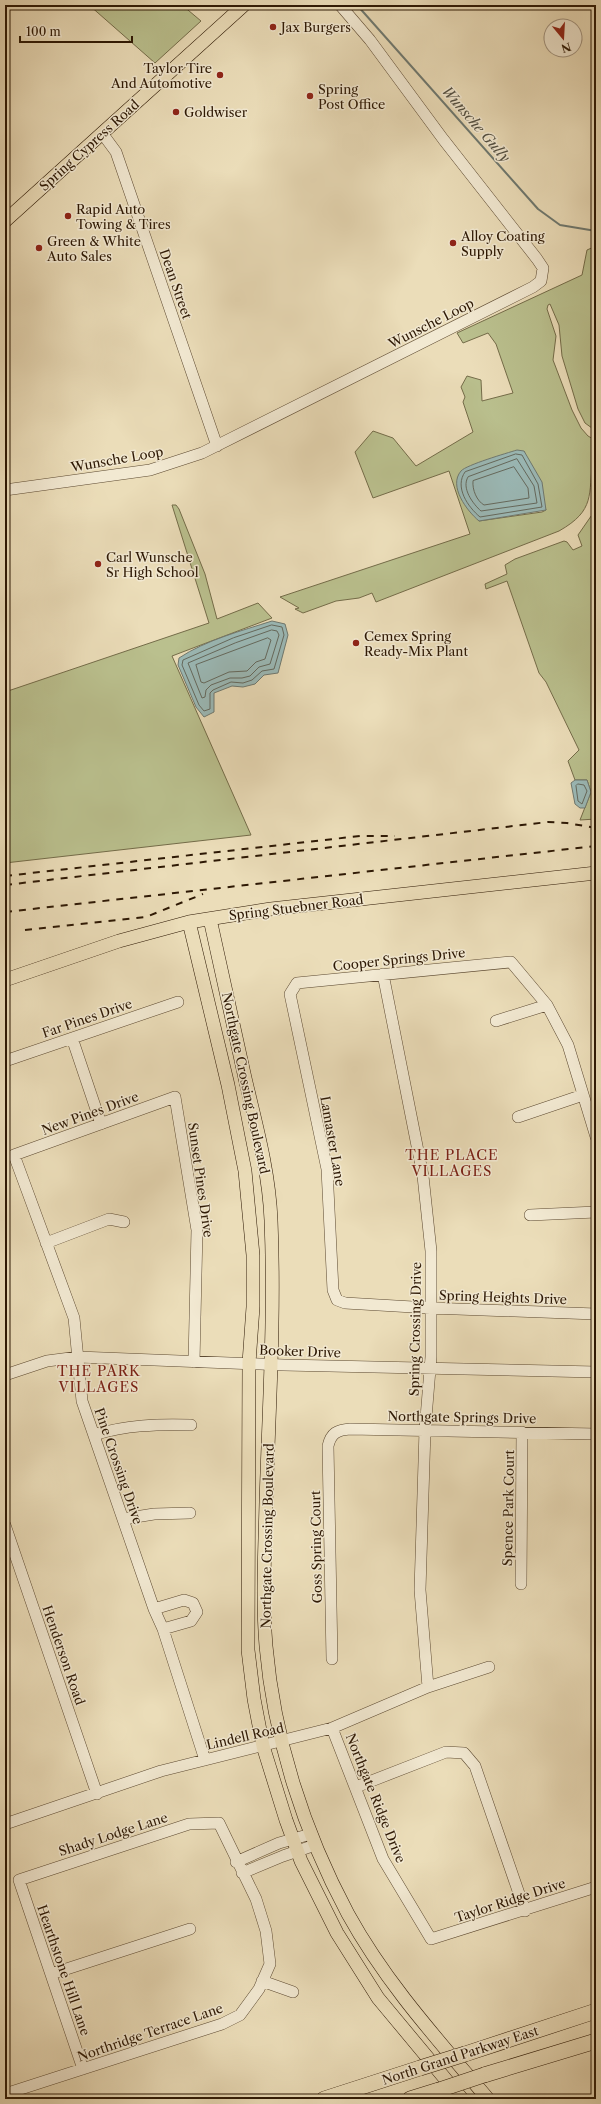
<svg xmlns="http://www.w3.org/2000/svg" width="601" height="2104" viewBox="0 0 601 2104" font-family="'Libre Caslon Text',serif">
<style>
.green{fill:#bac08e;stroke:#746c49;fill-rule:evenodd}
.water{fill:#9bbab8;stroke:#6f7970}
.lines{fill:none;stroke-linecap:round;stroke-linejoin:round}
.shore{stroke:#64695e;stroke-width:1}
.stream{stroke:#6f7970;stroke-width:2}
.minor-casing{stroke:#5c4931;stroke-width:12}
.major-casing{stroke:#2d1804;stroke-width:14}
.highway-casing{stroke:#2d1804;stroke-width:16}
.minor{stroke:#f2e9d2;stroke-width:11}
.major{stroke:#ebddb9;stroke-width:13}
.highway{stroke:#ebddb9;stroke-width:15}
.rail{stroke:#2d1804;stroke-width:2;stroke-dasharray:7 7;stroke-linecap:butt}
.highway-bridge-casing{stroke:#2d1804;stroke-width:16;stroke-linecap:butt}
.highway-bridge{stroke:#ebddb9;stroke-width:15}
.poi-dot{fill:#8f2418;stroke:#f2e9d2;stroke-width:1.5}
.labels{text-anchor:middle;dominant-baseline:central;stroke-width:3;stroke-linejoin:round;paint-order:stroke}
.poi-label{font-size:13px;fill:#2d1804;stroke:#f2e9d2;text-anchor:start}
.street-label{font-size:13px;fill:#2d1804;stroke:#f2e9d2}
.water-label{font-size:14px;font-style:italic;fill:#545143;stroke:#f2e9d2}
.neighbourhood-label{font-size:14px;letter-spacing:1px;fill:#7a1f14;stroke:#f2e9d2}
</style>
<rect width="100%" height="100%" fill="#ebddb9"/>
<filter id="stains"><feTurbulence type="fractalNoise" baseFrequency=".005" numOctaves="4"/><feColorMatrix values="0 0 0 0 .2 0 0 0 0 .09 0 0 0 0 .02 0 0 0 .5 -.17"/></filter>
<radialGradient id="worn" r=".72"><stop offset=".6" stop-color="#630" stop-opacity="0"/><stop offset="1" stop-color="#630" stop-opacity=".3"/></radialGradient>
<path class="green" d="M89,5H182L201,21L155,63Z
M596,246V431L585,423L578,409L562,356L559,325L550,304L548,305L547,309L556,336L553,360L572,410L581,428L588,436L595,440C596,447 593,452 593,459C588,495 596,510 559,531L376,602L372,593L359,598L336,601L303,613L295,609L299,608L280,597L470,534L449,471L373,498L355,452L373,431L393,438L416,466L473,432L463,402L465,397L461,387L467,376L481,380L482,401L513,393L496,344L488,333L463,343L457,333L582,275L587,250ZM524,451L546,510L542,512L479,521Z
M172,505H176L179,509L205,574L217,619L258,603L272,618L172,656L251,835L5,863V692L209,623Z
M596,509V819L580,820L591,792L587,780H575L568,761L579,750L546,682L539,673L507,581L486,589L485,584L507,574L505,565L515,559L564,541L567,542L573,550L582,546L578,535Z"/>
<path class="water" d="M517,450L524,451L542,482L546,510L479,521C467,511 448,486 461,471C466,465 507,453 517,450Z
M272,621L285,624L288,635L278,673L264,675L255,684L243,687L232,686L214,693V712L204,717L196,707L178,665L179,658C206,640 241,631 272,621Z
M575,780H587L591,792L585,808H580L575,804L571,783Z"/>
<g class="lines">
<path class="shore" d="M516,454L522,455L538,484L542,507L480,517C468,507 454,487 465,472Z
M517,459L534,486L537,503L481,511C473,504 461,488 468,477Z
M514,467L528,488L529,498L484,505C477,501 472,490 473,481Z
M272,625L282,627L284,635L274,669L262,671L252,680L243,683L231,682L213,690L210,693V709L204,711L199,705L182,665L183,660L233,638Z
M272,630L277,631L279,635L270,664L259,667L250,676L242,678H230L211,685L206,690L205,697L202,698L188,663L235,643Z
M268,638L271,640L265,659L256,662L247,671L229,672L204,683L201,682L196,665Z
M578,784L584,785L587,791L582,804L578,801L576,786Z"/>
<path class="stream" d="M357,5L538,209L560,225L596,231"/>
<g class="minor-casing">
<path id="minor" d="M102,133L116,152L217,446
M5,490L150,470L202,453L533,287L541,281L543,268L537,259L443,139L370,40L340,5
M383,974L423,1176L431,1251V1357L425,1430L420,1590L428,1687
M496,1021L547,1005
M72,1038L101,1124
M5,1061L178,1002
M518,1117L583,1095
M596,1137L568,1045L547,1005L511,962L297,983L290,994L327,1169L333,1290L337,1300L345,1303L430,1308L596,1314
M530,1215L596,1212
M46,1243L109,1219L124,1222
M194,1362L197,1230L175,1097L14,1155L74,1318L82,1401L154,1609L163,1629L205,1760
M5,1375L47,1361L78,1357L284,1365L596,1372
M94,1435C126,1425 157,1424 191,1425
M123,1519L154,1514L190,1513
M5,1525L97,1794
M521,1584L522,1432
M154,1609L184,1600L193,1603L197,1612L191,1621L163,1629
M332,1659L328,1446C331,1433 337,1430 350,1429L596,1434
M332,1728L383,1859L431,1939L596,1887
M356,1787L446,1752L464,1753L475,1766L525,1911
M5,1824L161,1771L332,1728L428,1687L489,1667
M236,1862L279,1843L311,1834
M242,1873L283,1856L315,1845
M51,1974L190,1929
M262,1981L293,1992
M5,2094L222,2024L240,2015L259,1989L270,1964L266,1931L256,1899L219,1823L189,1824L19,1880L83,2069"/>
</g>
<g class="major-casing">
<path id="major" d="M5,221L244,5
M210,919C222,972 233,1025 245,1078C256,1125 269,1171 271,1220C275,1314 269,1408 266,1502C265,1550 262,1598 266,1646C274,1739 304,1832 348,1914C386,1983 438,2040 488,2099
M189,922L228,1085L245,1171L253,1255V1307L249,1363L248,1650L254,1699L263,1746L286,1820L301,1861L337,1933L378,1998L462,2099
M5,980L119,941L189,922L271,909L596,873"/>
</g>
<g class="highway-casing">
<path id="highway" d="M465,2054L596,2011
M484,2075L596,2041
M324,2099L420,2068
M410,2099L439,2090"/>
</g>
<use href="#minor" class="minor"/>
<use href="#major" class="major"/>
<use href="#highway" class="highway"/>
<path class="rail" d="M5,876L360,836H395
M5,885L548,822L567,823L596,828
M5,912L596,846
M25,930L146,917L203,894"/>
<g class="highway-bridge-casing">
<path id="highway-bridge" d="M420,2068L465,2054
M439,2090L484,2075"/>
</g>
<use href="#highway-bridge" class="highway-bridge"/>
</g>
<g class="poi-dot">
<circle cx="273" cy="27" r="4"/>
<circle cx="220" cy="75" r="4"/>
<circle cx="310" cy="96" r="4"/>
<circle cx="176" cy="112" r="4"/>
<circle cx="68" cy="216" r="4"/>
<circle cx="453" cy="243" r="4"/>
<circle cx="39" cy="248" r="4"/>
<circle cx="98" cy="564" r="4"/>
<circle cx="356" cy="643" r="4"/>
</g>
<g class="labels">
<g class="poi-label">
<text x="281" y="27">Jax Burgers</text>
<text x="212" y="68" text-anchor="end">Taylor Tire<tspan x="212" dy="15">And Automotive</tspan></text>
<text x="318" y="89">Spring<tspan x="318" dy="15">Post Office</tspan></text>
<text x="184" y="112">Goldwiser</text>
<text x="76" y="209">Rapid Auto<tspan x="76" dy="15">Towing &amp; Tires</tspan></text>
<text x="461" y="236">Alloy Coating<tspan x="461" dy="15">Supply</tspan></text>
<text x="47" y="241">Green &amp; White<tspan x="47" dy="15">Auto Sales</tspan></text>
<text x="106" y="557">Carl Wunsche<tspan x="106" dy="15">Sr High School</tspan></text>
<text x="364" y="636">Cemex Spring<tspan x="364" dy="15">Ready-Mix Plant</tspan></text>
</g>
<g class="street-label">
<text transform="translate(89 145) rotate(-42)">Spring Cypress Road</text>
<text transform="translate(176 284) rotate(71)">Dean Street</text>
<text transform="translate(431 323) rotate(-27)">Wunsche Loop</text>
<text transform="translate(117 459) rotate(-10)">Wunsche Loop</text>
<text transform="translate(296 907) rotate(-7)">Spring Stuebner Road</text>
<text transform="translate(399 959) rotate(-6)">Cooper Springs Drive</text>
<text transform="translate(87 1018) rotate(-19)">Far Pines Drive</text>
<text transform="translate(246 1083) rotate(78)">Northgate Crossing Boulevard</text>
<text transform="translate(90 1113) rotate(-20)">New Pines Drive</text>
<text transform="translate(333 1141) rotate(80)">Lamaster Lane</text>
<text transform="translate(201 1180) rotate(82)">Sunset Pines Drive</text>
<text transform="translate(503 1297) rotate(2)">Spring Heights Drive</text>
<text transform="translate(415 1329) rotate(-89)">Spring Crossing Drive</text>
<text transform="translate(300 1351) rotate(2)">Booker Drive</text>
<text transform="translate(462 1417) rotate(1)">Northgate Springs Drive</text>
<text transform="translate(119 1466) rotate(71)">Pine Crossing Drive</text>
<text transform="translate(508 1508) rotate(-89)">Spence Park Court</text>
<text transform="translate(267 1536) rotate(-89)">Northgate Crossing Boulevard</text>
<text transform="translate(316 1547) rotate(-91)">Goss Spring Court</text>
<text transform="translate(64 1655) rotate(71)">Henderson Road</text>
<text transform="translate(245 1736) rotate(-13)">Lindell Road</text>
<text transform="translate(376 1798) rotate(68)">Northgate Ridge Drive</text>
<text transform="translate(113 1834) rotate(-18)">Shady Lodge Lane</text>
<text transform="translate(510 1900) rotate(-18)">Taylor Ridge Drive</text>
<text transform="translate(64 1970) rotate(71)">Hearthstone Hill Lane</text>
<text transform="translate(150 2032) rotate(-19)">Northridge Terrace Lane</text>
<text transform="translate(460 2055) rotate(-18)">North Grand Parkway East</text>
</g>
<g class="water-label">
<text transform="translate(476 124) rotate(49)">Wunsche Gully</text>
</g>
<g class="neighbourhood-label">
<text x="452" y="1155">THE PLACE<tspan x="452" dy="16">VILLAGES</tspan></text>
<text x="99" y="1371">THE PARK<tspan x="99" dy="16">VILLAGES</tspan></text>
</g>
</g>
<rect width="601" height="2104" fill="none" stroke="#ebddb9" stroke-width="20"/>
<rect x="6" y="6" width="589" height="2092" fill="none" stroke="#2d1804" stroke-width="2"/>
<rect x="10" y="10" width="581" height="2084" fill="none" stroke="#2d1804"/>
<g transform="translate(563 38) rotate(162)"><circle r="19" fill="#f2e9d2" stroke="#a39580"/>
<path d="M0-3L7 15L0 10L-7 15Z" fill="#8f2418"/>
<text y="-6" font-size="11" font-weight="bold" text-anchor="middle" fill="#2d1804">N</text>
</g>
<path d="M20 36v6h112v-6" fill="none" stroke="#2d1804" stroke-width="2"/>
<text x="26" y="36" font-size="12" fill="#2d1804" stroke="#f2e9d2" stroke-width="3" paint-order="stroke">100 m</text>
<rect width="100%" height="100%" filter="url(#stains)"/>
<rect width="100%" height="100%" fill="url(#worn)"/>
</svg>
